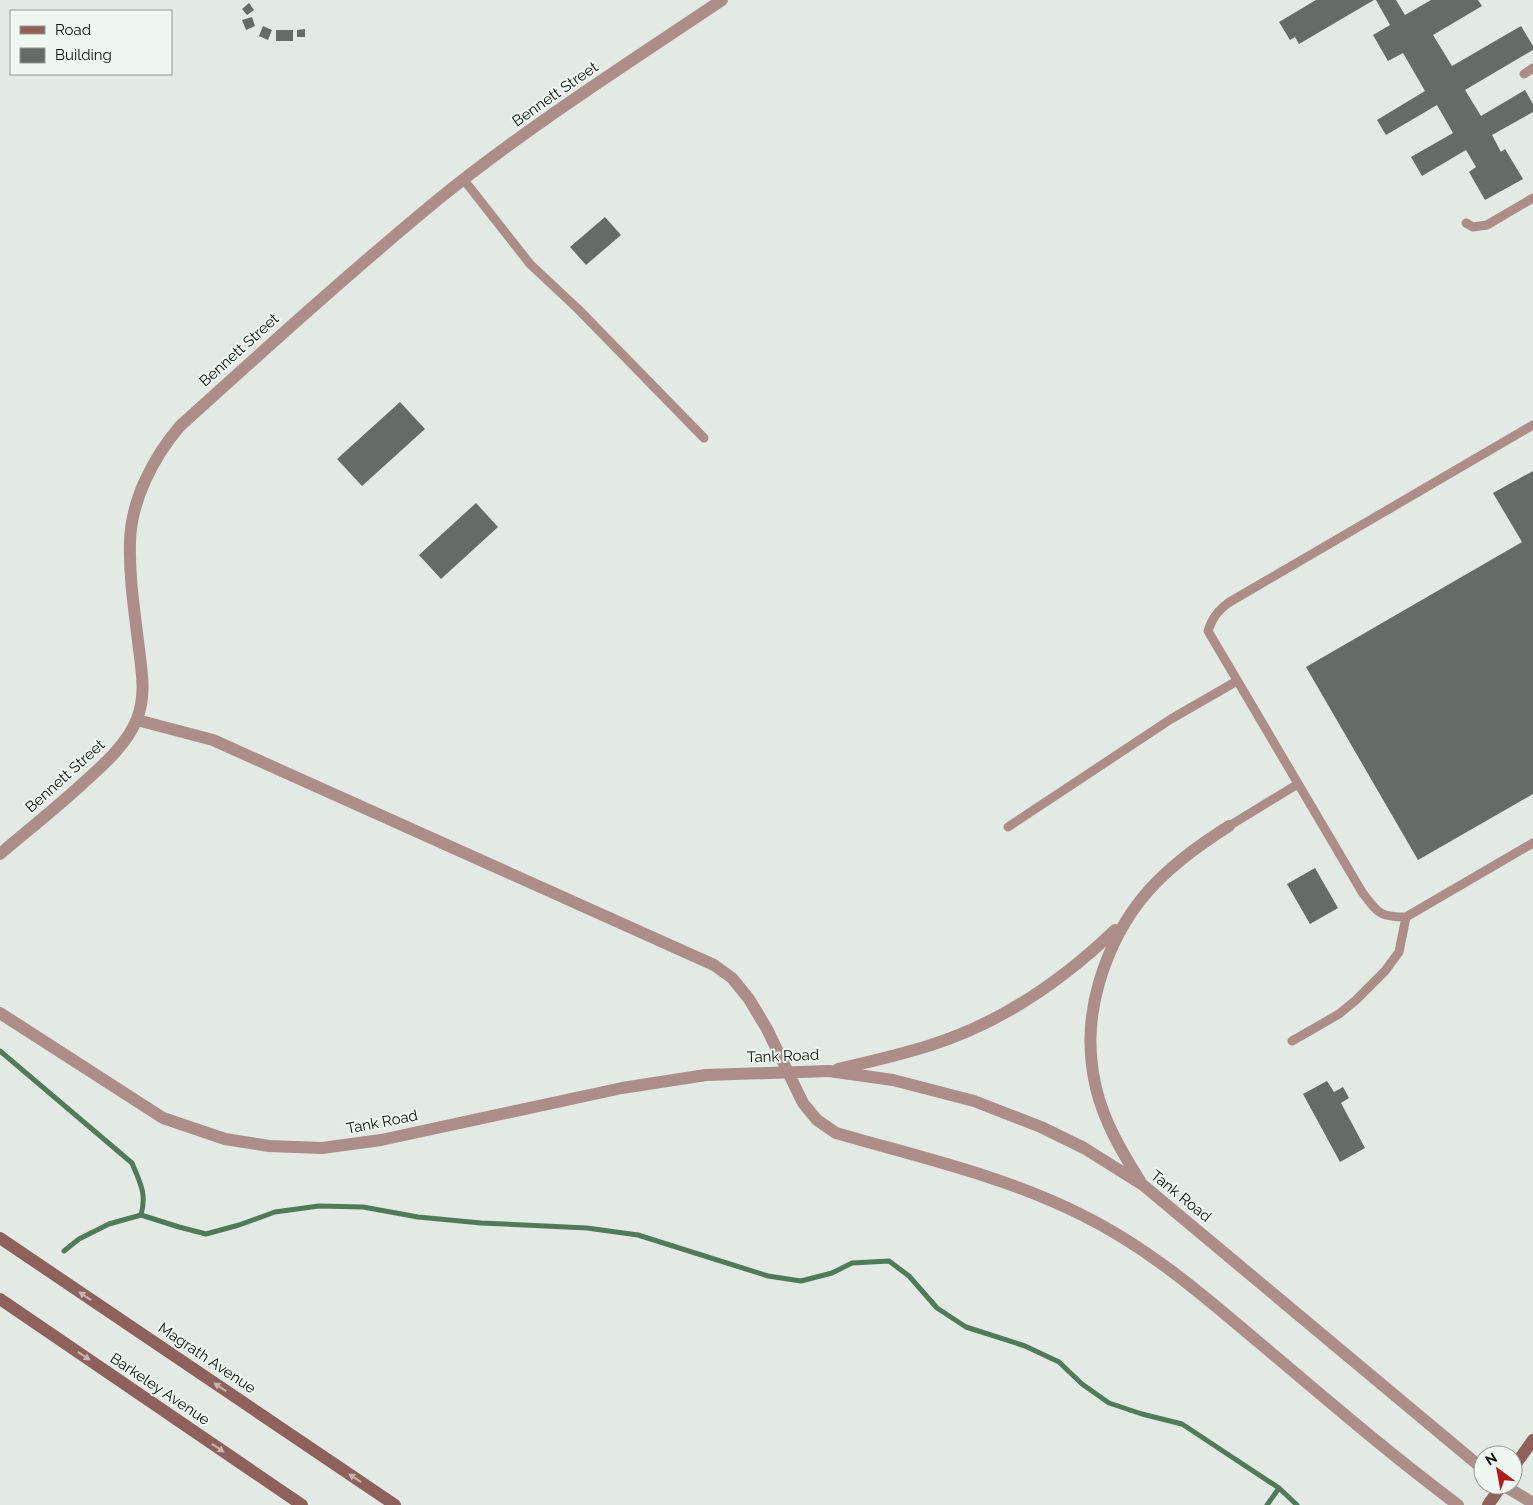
<svg xmlns="http://www.w3.org/2000/svg" width="1533" height="1505" viewBox="0 0 1533 1505" font-family="Raleway,sans-serif">
<style>
.lines{fill:none;stroke-linecap:round;stroke-linejoin:round}
.stream{stroke:#517a5b;stroke-width:5}
.building{fill:#656c66}
.lane{stroke:#ad8d89;stroke-width:9}
.street{stroke:#ad8d89;stroke-width:12}
.secondary{stroke:#8f615c;stroke-width:12}
.oneway{fill:#c4b4ae}
.labels{text-anchor:middle;dominant-baseline:central;stroke-width:4;stroke-linejoin:round;paint-order:stroke}
.street-label{font-size:15px;fill:#0c0e0c;stroke:#eff7f1}
</style>
<rect width="100%" height="100%" fill="#e2eae3"/>
<g class="lines">
<path class="stream" d="M0,1051L132,1163C140,1183 147,1193 141,1215
M64,1251L79,1239L109,1224L141,1215L179,1227L206,1234L239,1225L275,1212L319,1206L363,1207L418,1217L481,1223L587,1228L638,1235L768,1276L801,1281L832,1273L852,1263L889,1261L909,1276L937,1308L966,1327L1025,1346L1059,1362L1082,1384L1109,1403L1142,1414L1182,1424L1279,1488L1297,1505
M1267,1505L1279,1488"/>
</g>
<path class="building" d="M1316,0H1374L1299,44L1295,37L1290,40L1279,22Z
M1376,0H1396L1405,15L1431,0H1478L1482,6L1433,35L1452,66L1521,26L1533,46V50L1465,90L1481,116L1525,90L1533,104V112L1492,135L1501,152L1505,149L1523,179L1485,200L1469,172L1476,167L1466,150L1422,176L1411,157L1453,133L1437,105L1386,135L1377,120L1425,91L1403,53L1388,61L1373,35L1390,25Z
M249,3L254,10L247,15L242,9Z
M252,17L255,26L246,30L242,20Z
M263,26L272,30L268,40L259,36Z
M305,29V37H297V30Z
M276,30H293V41H276Z
M605,217L621,235L586,265L570,247Z
M400,402L425,429L362,486L337,459Z
M1533,471V794L1418,860L1306,667L1522,542L1493,493Z
M476,503L498,527L441,579L419,555Z
M1315,868L1338,908L1310,924L1287,884Z
M1327,1081L1334,1092L1343,1087L1349,1098L1341,1103L1365,1148L1340,1162L1303,1094Z"/>
<g class="lines">
<path class="lane" d="M1524,74L1533,68
M464,180L530,264L578,309L704,438
M1466,223L1473,227L1487,225L1533,198
M1533,425L1228,603C1218,611 1212,618 1208,631L1362,892C1378,913 1379,917 1406,917L1533,843
M1229,826L1298,784
M1008,827L1171,719L1237,681
M1292,1041L1339,1014L1356,1000L1385,971L1399,952L1406,917"/>
<path class="street" d="M137,720L213,740L714,965L732,978L749,999L767,1029L803,1103L817,1120L836,1133C919,1157 1005,1176 1082,1215C1147,1247 1202,1294 1256,1340C1323,1396 1388,1453 1458,1505
M0,854C27,831 55,809 81,785C102,766 126,746 137,719C147,693 141,668 138,641C134,608 129,575 130,542C131,500 153,458 180,426C264,350 348,274 435,202C526,128 625,65 722,0
M0,1013L163,1118L225,1139L269,1146L322,1148L381,1140L622,1088L706,1075L829,1071L893,1080L974,1101L1041,1127L1084,1148L1143,1185L1483,1469
M838,1069C869,1062 900,1055 931,1045C1000,1023 1063,980 1115,930
M1140,1181C1122,1152 1104,1122 1096,1088C1088,1054 1089,1017 1099,983C1121,907 1164,867 1229,826
M1503,1485L1533,1503"/>
<path class="secondary" d="M0,1238L395,1505
M0,1299L302,1505
M1513,1468L1533,1440
M1488,1505L1502,1485"/>
</g>
<defs><path id="oneway-solid" d="M-6-.8H1V-3.2L6.5 0L1 3.2V.8H-6Z" transform="scale(1.25)"/></defs>
<g class="oneway">
<use href="#oneway-solid" transform="translate(85 1296) rotate(-146)"/>
<use href="#oneway-solid" transform="translate(84 1356) rotate(34)"/>
<use href="#oneway-solid" transform="translate(220 1387) rotate(-146)"/>
<use href="#oneway-solid" transform="translate(218 1448) rotate(34)"/>
<use href="#oneway-solid" transform="translate(355 1478) rotate(-146)"/>
</g>
<g class="labels">
<g class="street-label">
<text transform="translate(555 94) rotate(-35)">Bennett Street</text>
<text transform="translate(239 350) rotate(-42)">Bennett Street</text>
<text transform="translate(65 776) rotate(-42)">Bennett Street</text>
<text transform="translate(783 1056) rotate(-2)">Tank Road</text>
<text transform="translate(382 1122) rotate(-11)">Tank Road</text>
<text transform="translate(1181 1196) rotate(39)">Tank Road</text>
<text transform="translate(207 1358) rotate(34)">Magrath Avenue</text>
<text transform="translate(160 1389) rotate(34)">Barkeley Avenue</text>
</g>
</g>
<rect x="10" y="10" width="162" height="65" fill="#eff7f1" stroke="#949a95"/>
<rect x="20" y="26" width="25" height="8" fill="#8f615c" stroke="#949a95"/>
<text x="55" y="35" font-size="15" fill="#0c0e0c">Road</text>
<rect x="20" y="48" width="25" height="15" fill="#656c66" stroke="#949a95"/>
<text x="55" y="60" font-size="15" fill="#0c0e0c">Building</text>
<g transform="translate(1498 1470) rotate(328)"><circle r="24" fill="#eff7f1" stroke="#949a95"/>
<path d="M0-4L9 19L0 12L-9 19Z" fill="#ae1c1f"/>
<text y="-8" font-size="14" font-weight="bold" text-anchor="middle" fill="#0c0e0c">N</text>
</g>
</svg>
